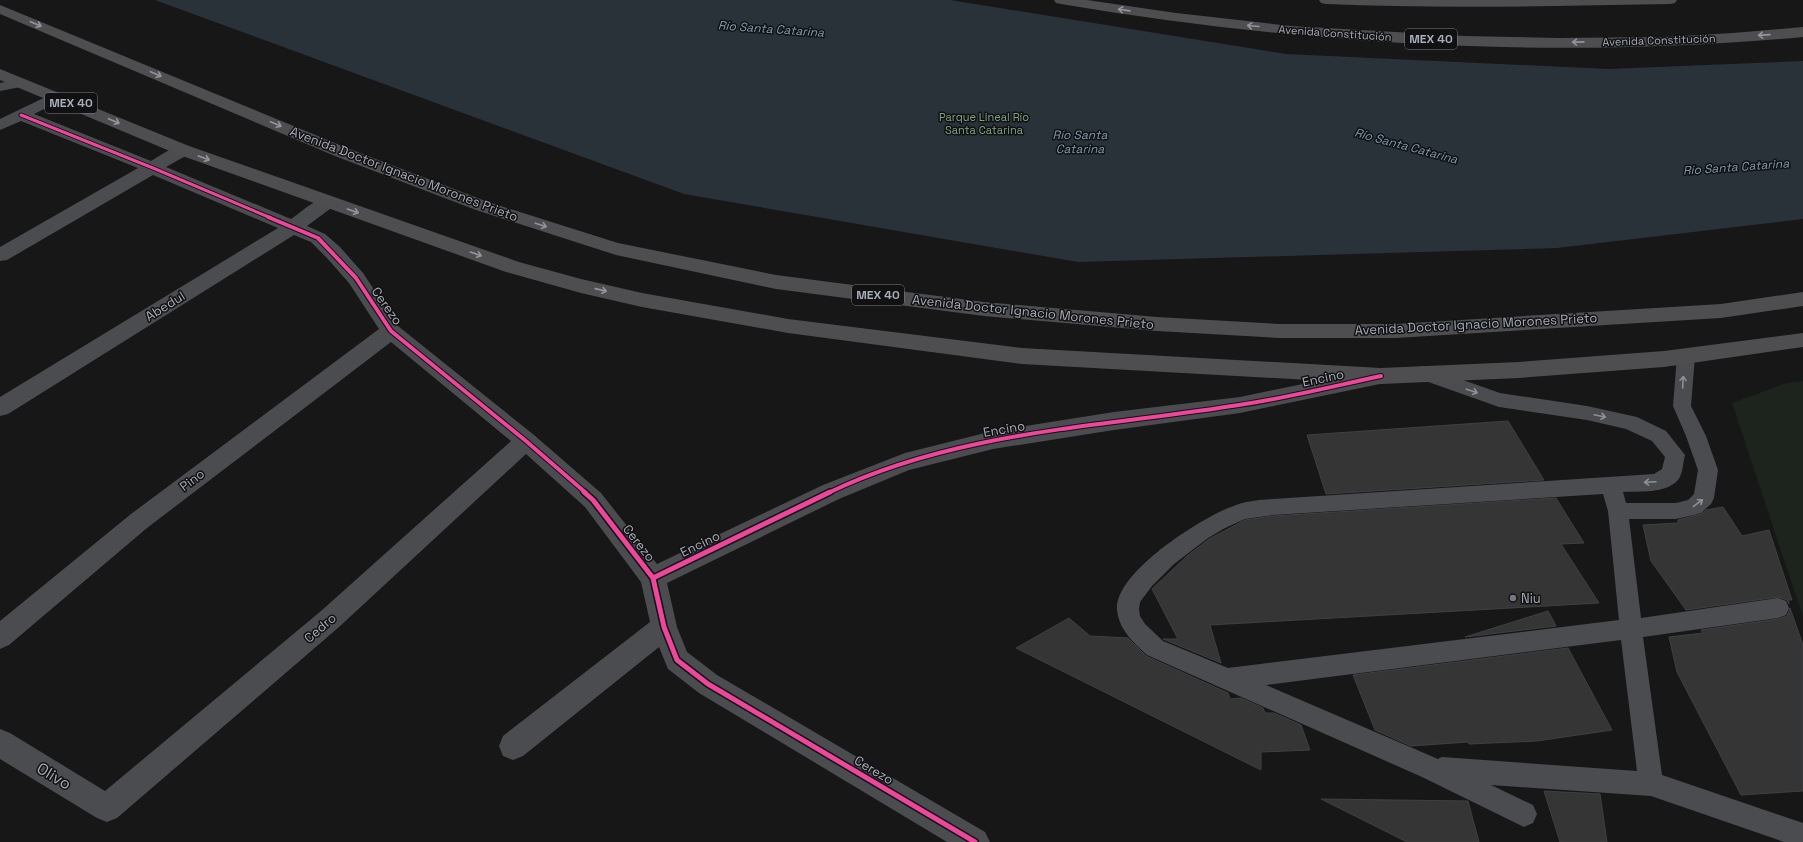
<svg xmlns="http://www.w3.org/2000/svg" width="1803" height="842" viewBox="0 0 1803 842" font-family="'Space Grotesk',sans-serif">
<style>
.green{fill:#1d241e}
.water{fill:#2a3239}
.building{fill:#353536;stroke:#3f4043}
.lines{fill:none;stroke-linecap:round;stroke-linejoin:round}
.lane{fill:#4b4c50;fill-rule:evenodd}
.street{fill:#4b4c50;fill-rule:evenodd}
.highway{fill:#4e4e51;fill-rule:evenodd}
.cycleway-far2-casing{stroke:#111113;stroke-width:5}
.cycleway-far1-casing{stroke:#111113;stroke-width:6}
.cycleway-casing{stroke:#111113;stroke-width:8}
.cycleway-far2{stroke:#ed469a;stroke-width:3}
.cycleway-far1{stroke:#ed469a;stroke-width:4}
.cycleway{stroke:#ed469a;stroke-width:5}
.oneway{stroke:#92959e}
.oneway2{stroke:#8c9099}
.poi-dot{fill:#757880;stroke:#111113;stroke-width:1.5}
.labels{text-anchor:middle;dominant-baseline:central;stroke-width:3;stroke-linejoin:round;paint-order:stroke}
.far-street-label{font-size:11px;fill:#a8adb8;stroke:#111113}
.far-park-label{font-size:11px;fill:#7fa381;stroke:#111113}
.far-water-label{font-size:12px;font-style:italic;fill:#7f9bb3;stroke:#111113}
.shield{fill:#111113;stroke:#7b7e86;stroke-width:1}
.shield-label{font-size:12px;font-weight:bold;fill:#a8adb8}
.street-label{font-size:13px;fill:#a8adb8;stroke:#111113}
.poi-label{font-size:13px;fill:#a8adb8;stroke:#111113;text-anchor:start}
.near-street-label{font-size:16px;fill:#a8adb8;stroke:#111113}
</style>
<rect width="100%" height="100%" fill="#171717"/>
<path class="green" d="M1803,381V617L1732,403L1787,383Z"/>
<path class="water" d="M155,0H950L1286,54L1608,69L1803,61V219L1557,248L1078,262L684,194Z"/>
<path class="building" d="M1508,421L1544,480L1326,494L1307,435Z
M1556,498L1584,543L1561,544L1599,603L1210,625L1221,663L1163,639H1178L1152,589L1187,556L1209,539L1245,520L1273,516Z
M1723,507L1742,536L1769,530L1792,600H1788L1789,604L1787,600L1778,597L1686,610L1651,561L1643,525L1678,523V520L1701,514L1706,510Z
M1790,608L1803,645V791L1741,795L1677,672L1669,637L1703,633L1701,630L1778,619L1787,616Z
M1548,611L1556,626L1465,637Z
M1069,618L1090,636L1128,638L1146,656L1228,693L1230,699L1241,698L1263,708L1265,713H1274L1301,725L1310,750L1261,752V770L1016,648Z
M1568,648L1612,730L1537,741L1469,744L1468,742L1411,746L1375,730L1353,675Z
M1544,791L1600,794L1607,842H1560Z
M1321,799L1468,801L1479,842H1407Z"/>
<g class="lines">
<path class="lane" d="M21,79L26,80L28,83L26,86L0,91V83Z
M1686,349L1692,351L1695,356L1691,406L1706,436L1718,470L1714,498L1711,504L1701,513L1694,515L1676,519H1629L1641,618L1778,598L1786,601L1789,608L1786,615L1778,618L1643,637L1662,775L1803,823V842H1784L1651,796L1491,785L1533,805L1537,814L1533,823L1524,827L1422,777L1147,655C1134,643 1119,630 1117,610C1114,573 1201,518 1231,507C1245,501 1258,500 1273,499L1654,474L1662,469L1665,457L1652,441L1626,429L1587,420L1499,407L1417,378L1414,373L1417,368L1423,366L1500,393L1587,406L1637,417L1666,431L1685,455C1683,462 1683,474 1678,480C1665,494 1640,491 1623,492L1626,503H1676L1688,500L1694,494L1698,470L1686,436L1673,406L1677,356L1680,351ZM1603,494L1608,511L1619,620L1228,668L1163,641L1145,624L1140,616L1139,609L1140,602L1152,586L1174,564L1208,538L1225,528L1245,519L1273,515ZM1621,640L1637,771L1442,757L1438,759L1266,685Z"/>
<path class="street" d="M56,92L62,94L64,97L62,100L34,114L151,161C163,154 176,143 189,146L192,150L189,154L166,167L291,219C303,211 319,194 334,198L337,202L334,206L307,226L325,234L340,247L363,273L398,326L534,435L601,493L657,564L823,485L905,453L993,431L1114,412L1240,397L1380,368L1387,370L1391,376L1387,382L1380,384L1240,413L1114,430L993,449L909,470L839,499L667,583L677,627L687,652L717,675L985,832L990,842H947L699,693L668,669L659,647L523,756L513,760L503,756L499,746L503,736L650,622L641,582L585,507L526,454L339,627L117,818L107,822L97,818L0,759V729L10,733L105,791L321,611L511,441L391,342L147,528L9,645L0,649V621L131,514L379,329L349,283L326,257L311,242L294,235L8,414L0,416V397L278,228L153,175L7,260L0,261V247L138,168L21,121L0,130V119Z"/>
<path class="highway" d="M1054,0H1087L1176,13L1291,26L1465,36L1558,38L1663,37L1733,33L1803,27V37C1556,60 1305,45 1061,4L1056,3Z
M1319,0H1677L1675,3L1670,4C1555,6 1441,9 1326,4L1321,3Z
M0,5L347,148L488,202L618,243L776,275L984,302L1157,317L1279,324H1396L1721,304L1803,292V306L1721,318L1396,338H1279L1157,331L984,316L776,289L616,255L476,210L335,156L0,14Z
M0,69L189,146L519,262L581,279L642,293L788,319L1022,348L1381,368L1519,362L1664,351L1803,333V347L1664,367L1519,378L1381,384L1022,364L788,333L642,307L581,293L506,272L177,154L0,80Z"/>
<g class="cycleway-far2-casing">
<path id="cycleway-far2" d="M21,115L153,168L271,218"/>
</g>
<g class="cycleway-far1-casing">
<path id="cycleway-far1" d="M268,217L318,238L356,278L391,331L526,441L586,493
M828,493C956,431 1101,427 1239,405C1287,398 1334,386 1381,376"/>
</g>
<g class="cycleway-casing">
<path id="cycleway" d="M584,492L593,500L653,578L664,627L677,660L708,684L975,842
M653,578L830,492"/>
</g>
<use href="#cycleway-far2" class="cycleway-far2"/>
<use href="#cycleway-far1" class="cycleway-far1"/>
<use href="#cycleway" class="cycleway"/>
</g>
<defs><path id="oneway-shaft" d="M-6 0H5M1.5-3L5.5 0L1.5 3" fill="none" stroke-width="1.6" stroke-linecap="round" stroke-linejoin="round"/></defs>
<g class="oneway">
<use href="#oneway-shaft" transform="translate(1124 10) rotate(-172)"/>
<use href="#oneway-shaft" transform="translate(36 24) rotate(23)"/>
<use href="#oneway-shaft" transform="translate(1253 26) rotate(-175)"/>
<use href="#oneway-shaft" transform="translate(1764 35) rotate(176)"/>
<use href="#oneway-shaft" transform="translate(1578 42) rotate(179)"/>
<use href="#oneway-shaft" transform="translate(156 74) rotate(23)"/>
<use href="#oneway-shaft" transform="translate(114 121) rotate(23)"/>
<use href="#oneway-shaft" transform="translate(276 124) rotate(23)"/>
<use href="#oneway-shaft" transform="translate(204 158) rotate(20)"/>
<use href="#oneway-shaft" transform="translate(353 211) rotate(19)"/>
<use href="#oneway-shaft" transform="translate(541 225) rotate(18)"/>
<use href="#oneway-shaft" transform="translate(476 254) rotate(19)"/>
<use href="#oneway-shaft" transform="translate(601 290) rotate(13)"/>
</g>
<g class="oneway2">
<use href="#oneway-shaft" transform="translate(1683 382) rotate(-87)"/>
<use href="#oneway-shaft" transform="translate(1472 391) rotate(18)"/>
<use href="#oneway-shaft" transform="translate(1600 416) rotate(12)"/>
<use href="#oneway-shaft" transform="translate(1650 482) rotate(177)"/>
<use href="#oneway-shaft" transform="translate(1698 503) rotate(-37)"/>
</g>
<circle class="poi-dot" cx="1513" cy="598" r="4"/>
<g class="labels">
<g class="far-street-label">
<text transform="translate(1335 33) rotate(4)">Avenida Constitución</text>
<text transform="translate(1659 40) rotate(-2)">Avenida Constitución</text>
</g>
<g class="far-park-label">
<text x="984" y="117">Parque Lineal Río<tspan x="984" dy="13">Santa Catarina</tspan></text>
</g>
<g class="far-water-label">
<text transform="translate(771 29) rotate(4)">Río Santa Catarina</text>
<text x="1080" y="135">Río Santa<tspan x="1080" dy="14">Catarina</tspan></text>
<text transform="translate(1406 146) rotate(15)">Río Santa Catarina</text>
<text transform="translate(1736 167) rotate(-4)">Río Santa Catarina</text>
</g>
<g class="shield">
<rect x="1405" y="29" width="52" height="20" rx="3"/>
<rect x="45" y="93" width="52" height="20" rx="3"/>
<rect x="852" y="285" width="52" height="20" rx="3"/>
</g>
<g class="shield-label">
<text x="1431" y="39">MEX 40</text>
<text x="71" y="103">MEX 40</text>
<text x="878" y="295">MEX 40</text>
</g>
<g class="street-label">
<text transform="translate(404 174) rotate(21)">Avenida Doctor Ignacio Morones Prieto</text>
<text transform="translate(165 306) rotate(-32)">Abedul</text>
<text transform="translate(387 306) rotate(55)">Cerezo</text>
<text transform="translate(1033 312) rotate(6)">Avenida Doctor Ignacio Morones Prieto</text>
<text transform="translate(1476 324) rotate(-3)">Avenida Doctor Ignacio Morones Prieto</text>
<text transform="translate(1323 378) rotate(-12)">Encino</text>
<text transform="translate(1004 429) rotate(-10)">Encino</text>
<text transform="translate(192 480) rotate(-37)">Pino</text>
<text transform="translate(639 543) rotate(52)">Cerezo</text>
<text transform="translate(700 544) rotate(-26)">Encino</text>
<text transform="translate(320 628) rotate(-41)">Cedro</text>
<text transform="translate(874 770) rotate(31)">Cerezo</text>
</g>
<g class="poi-label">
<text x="1521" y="598">Niu</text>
</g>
<g class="near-street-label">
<text transform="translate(54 776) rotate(31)">Olivo</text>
</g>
</g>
</svg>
